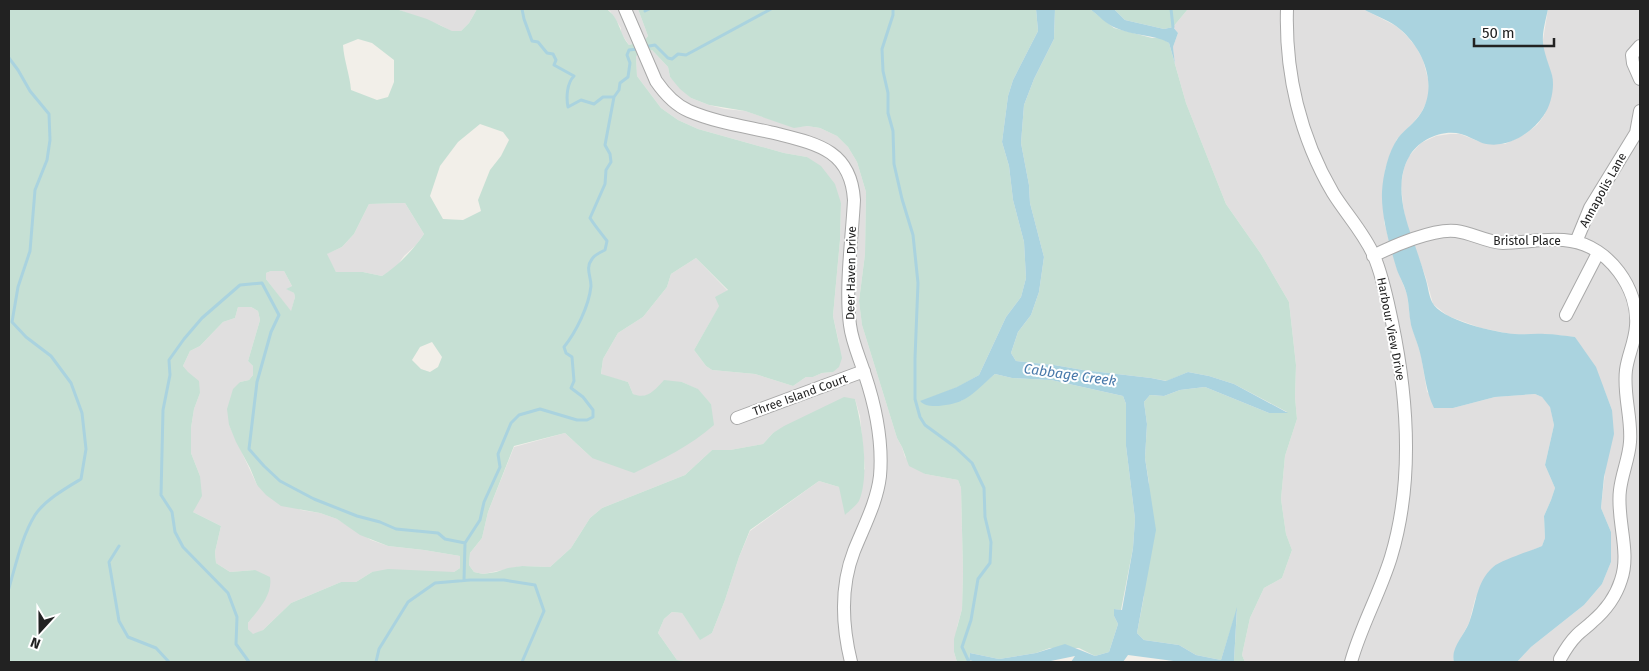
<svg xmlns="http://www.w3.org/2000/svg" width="1649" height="671" viewBox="0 0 1649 671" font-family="'Fira Sans',sans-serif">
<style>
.residential{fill:#e0dfdf}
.wetland{fill:#c6e0d4;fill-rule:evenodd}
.water{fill:#aad3df}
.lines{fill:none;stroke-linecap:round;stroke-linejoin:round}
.stream{stroke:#aad3df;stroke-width:3}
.minor-casing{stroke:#a9a9a9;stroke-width:14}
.minor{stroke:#fff;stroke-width:12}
.labels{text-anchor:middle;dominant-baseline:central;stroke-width:4;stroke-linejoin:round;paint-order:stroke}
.street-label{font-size:12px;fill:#222;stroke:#fff}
.water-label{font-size:14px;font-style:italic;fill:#4a7aab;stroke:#fff}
</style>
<rect width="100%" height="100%" fill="#f2efe9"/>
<path class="residential" d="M396,9H477L469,23L461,31H451L440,25Z
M606,9H638L648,36L644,41L629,45L621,33V28L610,11Z
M1188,9H1363L1396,26L1406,35L1416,47L1423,60L1428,79L1429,91L1427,101L1421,113L1413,123L1397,139L1391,152L1385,170L1384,222L1397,269L1407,294L1411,324L1421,355L1427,392L1453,408L1495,397L1535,394L1542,397L1550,406L1554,425L1545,465L1555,488L1551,500L1544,516L1545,538L1542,546L1493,567L1475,599L1469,623L1458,643L1453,658L1454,662H1245L1242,655L1250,618L1264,588L1282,578L1292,550L1286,534L1281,499L1285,456L1297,419L1295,397L1296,365L1289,302L1261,254L1226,204L1186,103L1175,64L1173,47L1178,33L1173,27Z
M1548,9H1640V662H1517L1531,647L1584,605L1602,584L1611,562V532L1601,508L1612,410L1604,389L1575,337L1545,334L1516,335L1481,328L1448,316L1433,304L1426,278L1406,223L1403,205L1401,184L1404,168L1409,156L1421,143L1436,136L1450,134H1460L1483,143L1505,144L1525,134L1537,125L1545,114L1552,76L1544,53L1543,40Z
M652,50L668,67L670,77L691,98L709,105L725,109L745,111L794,127L807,126L820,128L837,136L848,147L857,162L866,192L865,254L859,301L862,325L897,438L902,447L905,457L925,474L958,480L961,488L963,572L962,609L957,627L954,652L957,662H695L677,660L658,633L664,619L672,612L682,613L700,639L712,633L725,600L739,557L750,531L819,481L839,487L865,469L860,416L855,399L773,433L763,444L730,450H712L685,475L602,508L590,518L571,548L550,567L522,566L483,574L474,572L469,565L470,553L482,538L488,512L514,447L565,433L592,458L711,404L697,389L682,382L652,394L639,397L633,394L628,382L601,375L603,359L618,333L643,317L667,287L671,274L696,258L728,291L694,350L706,366L712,370L755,374L793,386L806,377H813L822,373L833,372L839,343L833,316L840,240L841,203L807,157L784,153L698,129L678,120L661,108L637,76L636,56Z
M405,203L424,234L416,245L404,256L396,267L382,276L363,272H336L326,254L342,247L354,234L369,204Z
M271,271H284L292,286L287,289L294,293L295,297L291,312L266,279V273Z
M238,307H251L258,311L260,320L248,361L253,366V375L249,380L240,382L229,425L257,485L301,510L320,513L337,519L371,540L388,546L424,550L460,556V568L454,572H372L356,582H341L291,603L263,630L253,635L248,629V623L257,611L255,570L230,572L216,563L215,552L221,526L193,512L200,476L191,453V428L194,409L200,393L183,366L190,351L200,346L223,322L235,318Z"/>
<path class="wetland" d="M9,9H396L427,19L452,31H461L469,23L477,9H606C620,17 619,34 629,45L644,41L648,36L638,9H1036L1038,31L1013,80L1008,96L1002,142L1009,166L1013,200L1024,242L1026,278L1021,297L1006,317L979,375L958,387L920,402L961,401L995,374L1012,378L1051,380L1123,396L1126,404V446L1135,519L1133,548L1121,610L1114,609V616L1118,624L1109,652L1095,656L1079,648H1050L1036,653L999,659L970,653L969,660L976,662H957L954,652V639L962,609L963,572L961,488L958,480L925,474L909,466L902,447L897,438L862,325L859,301L865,254L866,192L857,162L848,147L837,136L820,128L807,126L794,128L745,111L709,105L691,98L680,89L670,77L668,67L652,50L636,56L637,76L661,108L678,120L698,129L784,153L807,157L821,166L835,184L841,203L840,240L833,316L842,358L839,367L833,372L822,373L813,377H806L793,386L755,374L712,370L706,366L694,350L719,306L715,297L728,290L696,258L671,274L667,287L643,317L618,333L603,359L601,374L628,382L633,394C647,400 655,390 664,380L682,382L698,389L711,404L714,425C690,446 663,459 634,473L592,458L565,433L514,446L488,512L482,538L470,553L469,565L474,572L483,574L496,572L508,568L522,566L550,567L571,548L590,518L602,508L685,475L712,450H730L763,444L773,433L784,426L844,397L855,399C862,425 870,475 859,501C856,506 849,511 845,515L839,487L819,481L750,530L739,557L725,600L712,633L700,640L682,613L672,612L664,619L658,633L677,660L695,662H9ZM358,39L372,43L394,60V82L388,97L377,100L351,90C350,75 344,61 343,45ZM480,124L503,132L509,140L501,156L490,170L478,200L481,211L463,220L443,219L430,196L440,166L458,142ZM405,203L424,234C413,250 398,266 382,276L363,272H336L327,254L342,247L354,234L369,204ZM271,271H284L292,286L286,289L294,293L295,297L291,311L266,279V273ZM238,307H251L258,311L260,320L248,361L253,366V375L249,380L240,382L233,389L227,409L229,425L236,442L250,468L257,485L266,495L281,506L320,513L337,519L360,535L388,546L424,550L460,556V568L454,572L388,569L372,572L356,582H341L291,603L263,630L253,634L248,629V623C258,610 273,595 270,577L255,570L230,572L216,563L215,552L221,526L193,512L202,496L200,476L191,453V428L194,409L200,393L199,381L188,372L183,366L190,351L200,346L223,322L235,318ZM432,342L442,357L438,367L430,372L421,369L412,360L420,347Z
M1055,9H1090L1114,28L1152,38H1161L1169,43L1186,103L1226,204L1261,254L1289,302L1296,365L1295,397L1297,419L1285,456L1281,499L1286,534L1292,550L1282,578L1264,588L1250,618L1242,655L1245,662H1235L1234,661L1237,609L1221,660L1196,655L1179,645L1144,640L1137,633L1144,596L1149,483L1145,458L1147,424L1144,402L1150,395L1164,396L1180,390L1205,387L1269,413L1287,412L1234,384L1209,376L1188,372L1167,381L1151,378L1083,370L1054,365L1016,361L1011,353L1018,332L1031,315L1039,292L1044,257L1030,203L1029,185L1021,143L1024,105L1034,79L1054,39Z
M1114,9H1188L1173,27L1164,29L1125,20Z"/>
<path class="water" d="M1036,9H1055L1054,39L1034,79L1024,105L1021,143L1029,185L1030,203L1044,257L1039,292L1031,315L1018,332L1011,353L1016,361L1054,365L1083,370L1151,378L1166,381L1188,372L1209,376L1234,384L1288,413H1269L1205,387L1180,390L1164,396L1150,395L1144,402L1147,424L1145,458L1156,530L1137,633L1144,640L1179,645L1196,655L1221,660L1237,607L1234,661L1235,662H1181L1128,655L1123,662H1071L1075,656L1046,662H976L969,660L970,653L999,659L1036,653L1065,644L1095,656L1109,652L1118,624L1114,616V609L1122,610L1133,548L1135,519L1126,446V404L1123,396L1051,380L1012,378L995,374C985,382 974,395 961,401C951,405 927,410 920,401L957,387L979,375L1006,317L1021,297L1026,278L1024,242L1013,200L1009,166L1002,142L1008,96L1013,80L1038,31Z
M1090,9H1114L1125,20L1164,29L1173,27L1178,33L1173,47L1175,64L1169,43C1154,34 1133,36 1116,28C1107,25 1098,15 1090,9Z
M1363,9H1548C1546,19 1542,32 1543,42C1544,54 1549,64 1552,75C1555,87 1551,105 1544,115C1531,134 1506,150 1482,143C1475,140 1468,136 1461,134C1442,129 1418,140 1409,157C1395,181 1403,213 1412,237C1417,251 1422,266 1426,280C1428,287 1429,296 1432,302C1440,320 1497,333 1515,334C1525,335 1535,333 1545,334C1555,334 1565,336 1575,337L1596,367L1612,410L1614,434L1604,477L1601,508L1611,532V562L1602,584L1584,605L1531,647L1517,662H1454C1450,649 1464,635 1469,623C1476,605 1476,582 1493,567C1502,560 1530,551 1542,546L1545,538L1544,516L1551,500L1555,488L1545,465L1554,425L1550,407L1542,397L1535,394L1495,397L1453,408H1434C1426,391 1425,376 1421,357C1419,346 1414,336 1411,325C1409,315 1409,304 1407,295C1405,286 1400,278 1397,270C1390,247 1381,216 1382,192C1383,175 1388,152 1398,138C1405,129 1415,123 1421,113C1439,84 1422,45 1396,26C1386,19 1374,15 1363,9Z"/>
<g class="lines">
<path class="stream" d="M522,9L524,19L532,41L538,42L547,53L553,54L556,60L554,65L574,76C567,83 566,97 568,107L581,100L594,104L603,97H614
M893,9V15L882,49L883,71L888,93V113L893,131L894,164L902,199L913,235L918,283L915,358V399L920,417L925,425L955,447L972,463L984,488L985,517L991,542L990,563L978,579L971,620L962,647L969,662
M1171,9L1173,27
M645,11L649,9
M644,47L655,45L668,58L672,59L678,54L686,55L771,9
M9,58L18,70L30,91L49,114L50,140L47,160L35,190L30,251L18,287L12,322L26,337L51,356L71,383L82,413L86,449L81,479C66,488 45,500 35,515C22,536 16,564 9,588
M119,546L109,562L119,621L128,637L156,648L169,662
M464,580L465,543
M249,662L236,644L237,617L228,593L183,547L175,532L172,512L161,495L163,410L170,375L169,360L184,339L202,318L240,285L262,283L279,315L271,332L257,382L249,449L264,466L280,481L314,499L357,516L380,522L396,529L438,533L445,539L465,543L480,520L484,502L500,467L498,454L511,423L519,415L540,409L577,420H587L593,417V410L583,397L571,388L574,381L572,357L566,353L564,347C576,332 589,306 591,286C591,276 585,268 592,259C594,255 601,252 605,250L607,241C601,233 595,226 590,218L605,184L606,170L611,162L610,154L605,145L614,97L619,90L620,83L628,77L630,63L627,55L629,50L638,49
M376,662L379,649L408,602L435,583L470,580H504L535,585L544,611L522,662"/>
<g class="minor-casing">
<path id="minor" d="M625,9L656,81C665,94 675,105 689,111C717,123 749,127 778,134C818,144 851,151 854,200C852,239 845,287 850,325C852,342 860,359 865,375C876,408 883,441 880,476C877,502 864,526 854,551C840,587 842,625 851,662
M1287,9C1285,73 1300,137 1333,193C1346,214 1364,233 1374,256C1383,277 1387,299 1392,322C1408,399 1414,481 1391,557C1380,593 1361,626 1351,662
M1640,46L1632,55L1633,63L1640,79
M1576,242L1590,208L1636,133L1640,111
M1373,256C1393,246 1434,228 1456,231C1472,233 1486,242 1503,243C1526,243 1548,237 1571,241C1609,247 1639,289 1636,326C1635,342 1628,355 1626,370C1623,395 1632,418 1630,442C1629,458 1622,473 1620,490C1616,519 1631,552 1621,580C1616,596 1605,611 1592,622C1587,627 1582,630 1577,635C1570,642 1565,650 1560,659
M1566,315L1598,253
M737,418L864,371"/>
</g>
<use href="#minor" class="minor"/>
</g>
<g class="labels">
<g class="street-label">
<text transform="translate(1603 190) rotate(-61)">Annapolis Lane</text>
<text x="1527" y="241">Bristol Place</text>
<text transform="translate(851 273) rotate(-89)">Deer Haven Drive</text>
<text transform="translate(1391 329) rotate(79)">Harbour View Drive</text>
<text transform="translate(800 395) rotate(-20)">Three Island Court</text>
</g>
<g class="water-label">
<text transform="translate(1070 375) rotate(8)">Cabbage Creek</text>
</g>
</g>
<rect width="1649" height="671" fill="none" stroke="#222222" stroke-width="20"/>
<g transform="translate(40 631) rotate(201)" stroke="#ffffff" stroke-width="4" paint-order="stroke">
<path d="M0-4L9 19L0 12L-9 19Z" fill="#222222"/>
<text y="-8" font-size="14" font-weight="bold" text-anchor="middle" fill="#222222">N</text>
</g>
<path d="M1474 38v8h80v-8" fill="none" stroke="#222222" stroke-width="2.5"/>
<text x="1482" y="38" font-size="15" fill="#222222" stroke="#ffffff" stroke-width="4" paint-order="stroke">50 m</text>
</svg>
